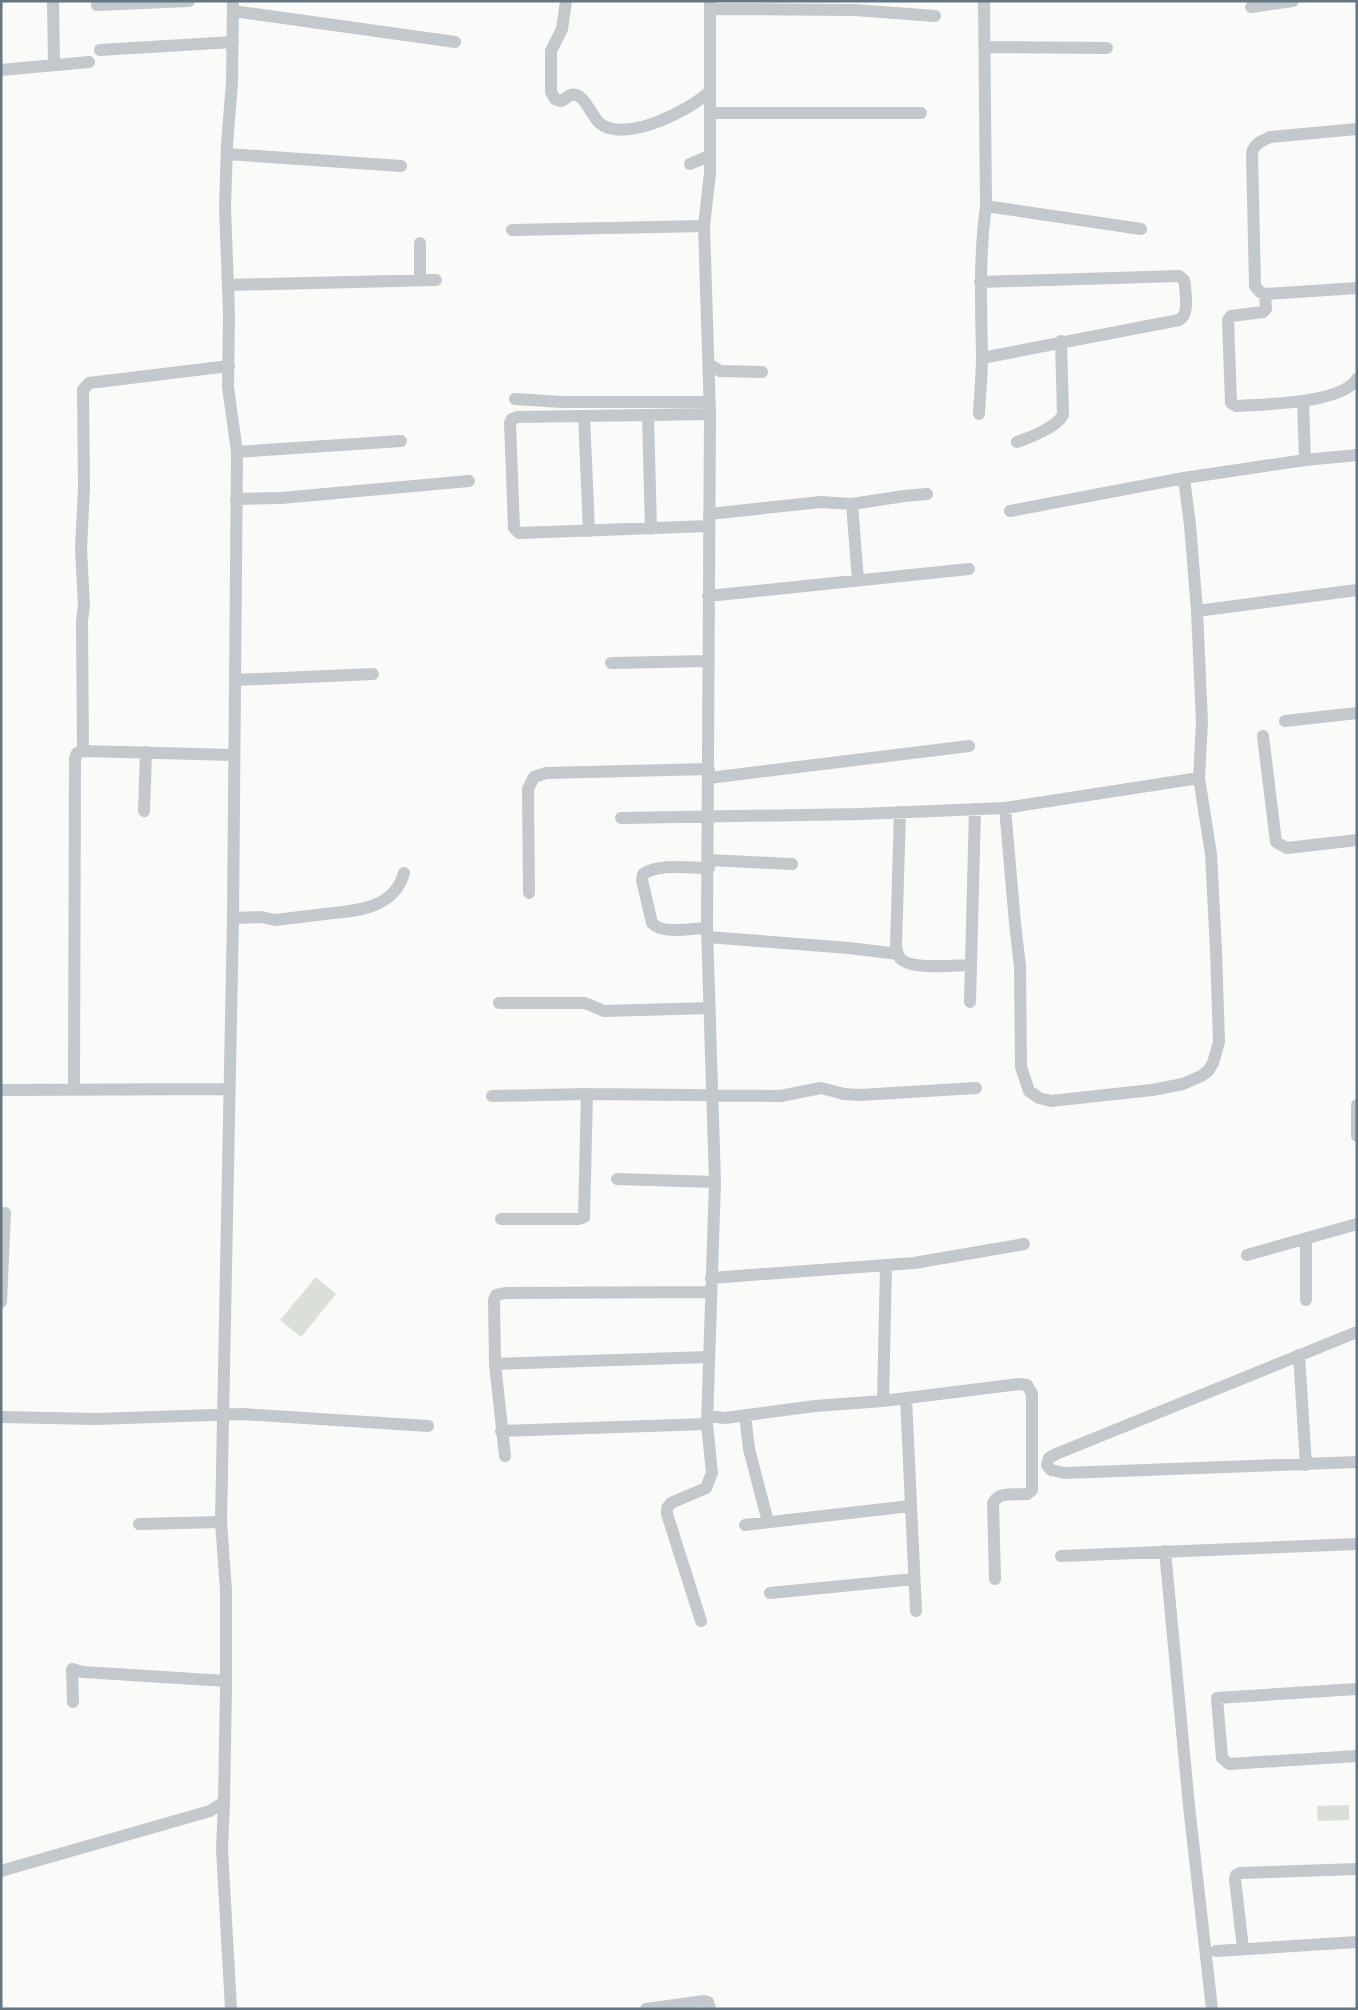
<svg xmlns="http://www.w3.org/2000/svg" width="1358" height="2010" viewBox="0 0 1358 2010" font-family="Arial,sans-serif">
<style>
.green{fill:#dadfd7}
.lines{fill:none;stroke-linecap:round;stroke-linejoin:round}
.minor{stroke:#c3c8cc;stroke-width:12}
</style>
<rect width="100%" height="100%" fill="#fafaf8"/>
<path class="green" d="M316,1277L336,1294L301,1337L280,1320Z
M1349,1805V1820L1318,1821L1317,1806Z"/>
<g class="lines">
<path class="minor" d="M53,1L54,65
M566,1L562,29L551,51V92L555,99L561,101C564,100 568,96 571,95C585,91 592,120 602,125C630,141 689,111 710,91
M97,5L189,1
M1251,7L1293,1
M710,9L855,10L935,16
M233,11L455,42
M985,47L1107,48
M100,50L233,42
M1,70L89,62
M710,113H921
M1357,129L1270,137C1261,141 1254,144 1252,153L1255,286L1260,292L1265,294L1357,288
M227,154L401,166
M690,164L709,156
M986,206L1141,229
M512,230L704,226
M420,279V243
M980,282L1179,276L1184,280L1185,284C1185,294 1190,314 1179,320L982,358
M228,285L436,280
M1265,294L1266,309L1263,312L1231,316L1228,320L1231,403L1236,406C1265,404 1340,404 1357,379
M709,364L720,371L762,372
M515,399L562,402H709
M1303,401L1305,460
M979,414C980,394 982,375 982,356C981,305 979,256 986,206L984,1
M648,415L651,529
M584,416L589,531
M1017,442C1029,438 1057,427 1063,415L1061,341
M237,452L401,441
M236,499L281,498L469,481
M852,504L858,580
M1010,511L1184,478
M709,514L821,502L852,504L904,496L927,494
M709,526L519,533L514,528L510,423L512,419L518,417L710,414
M708,596L969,569
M1197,611L1357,590
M611,663L708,661
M235,680L373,674
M1285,721L1357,713
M1263,736L1276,842L1287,848L1357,840
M83,751L234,755
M709,778L969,746
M1005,808L1015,923L1020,967L1021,1067L1029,1091L1039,1098L1051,1101L1069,1099L1152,1090L1183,1084L1201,1076L1208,1071L1213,1063L1219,1042L1216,950L1211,854L1199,778L1202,722L1197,611L1190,525L1184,478L1305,460L1357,455
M144,811L146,752
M900,812L896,946C897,951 898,957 902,960C914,970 955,965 971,965
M621,818L861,814L1005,808L1199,778
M709,860L792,864
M529,893L528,789L534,777L546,773L709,769
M233,918L261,917L275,920C292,918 308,916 325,914C356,911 394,909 404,873
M707,928C693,928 662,935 652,923L642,880L643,874C660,863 689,868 709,868
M708,937L849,948L898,954
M970,1002L975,809
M499,1003H585L604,1011L710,1008
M1,1090L229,1089
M74,1090L75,759L77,753L83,751L82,621L84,605L81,549L84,488L83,390L89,383L229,366
M492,1096L587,1094L780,1096L821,1088L844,1094L860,1095L976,1088
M1357,1105V1136
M617,1179L715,1182
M501,1219H579L584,1217L587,1094
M1306,1239V1300
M1247,1255L1357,1224
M711,1278L914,1263L1024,1244
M1,1302L5,1213
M1357,1332L1056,1454L1049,1458L1047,1465L1051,1470L1065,1473L1357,1462
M1299,1355L1306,1465
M495,1364L709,1357
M906,1398L916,1611
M883,1401L886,1266
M745,1415L749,1449L767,1518
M708,1416L725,1418L815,1406L883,1401L1019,1384L1027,1385L1032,1394V1490L1027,1494C1015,1495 999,1491 993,1503L995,1579
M1,1417L96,1419L242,1414L428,1426
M501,1431L707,1424
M505,1456L495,1364L494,1300L496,1295L505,1293L710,1292
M139,1524L221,1522
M745,1525L910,1506
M1165,1551L1189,1806L1212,2009
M1061,1556L1357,1544
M770,1593L914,1579
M701,1621L667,1514V1508L671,1503L706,1488L712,1473L707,1424L715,1182L707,928L710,414L704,226L710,173V1
M1357,1689L1217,1698L1222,1758L1229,1764L1357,1756
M73,1702L72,1669L83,1672L226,1681
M224,1802L222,1849L231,2009
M1,1871L210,1811L224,1802L226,1687V1590L221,1522L233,918L237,452L228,387L229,314L225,207L227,145L232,82L233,1
M1243,1949L1235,1879L1236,1875L1240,1873L1357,1869
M1216,1951L1357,1942
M646,2009L704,2001L708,2002L710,2009"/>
</g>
<rect width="1358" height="2010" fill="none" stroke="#657683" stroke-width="5"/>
</svg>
